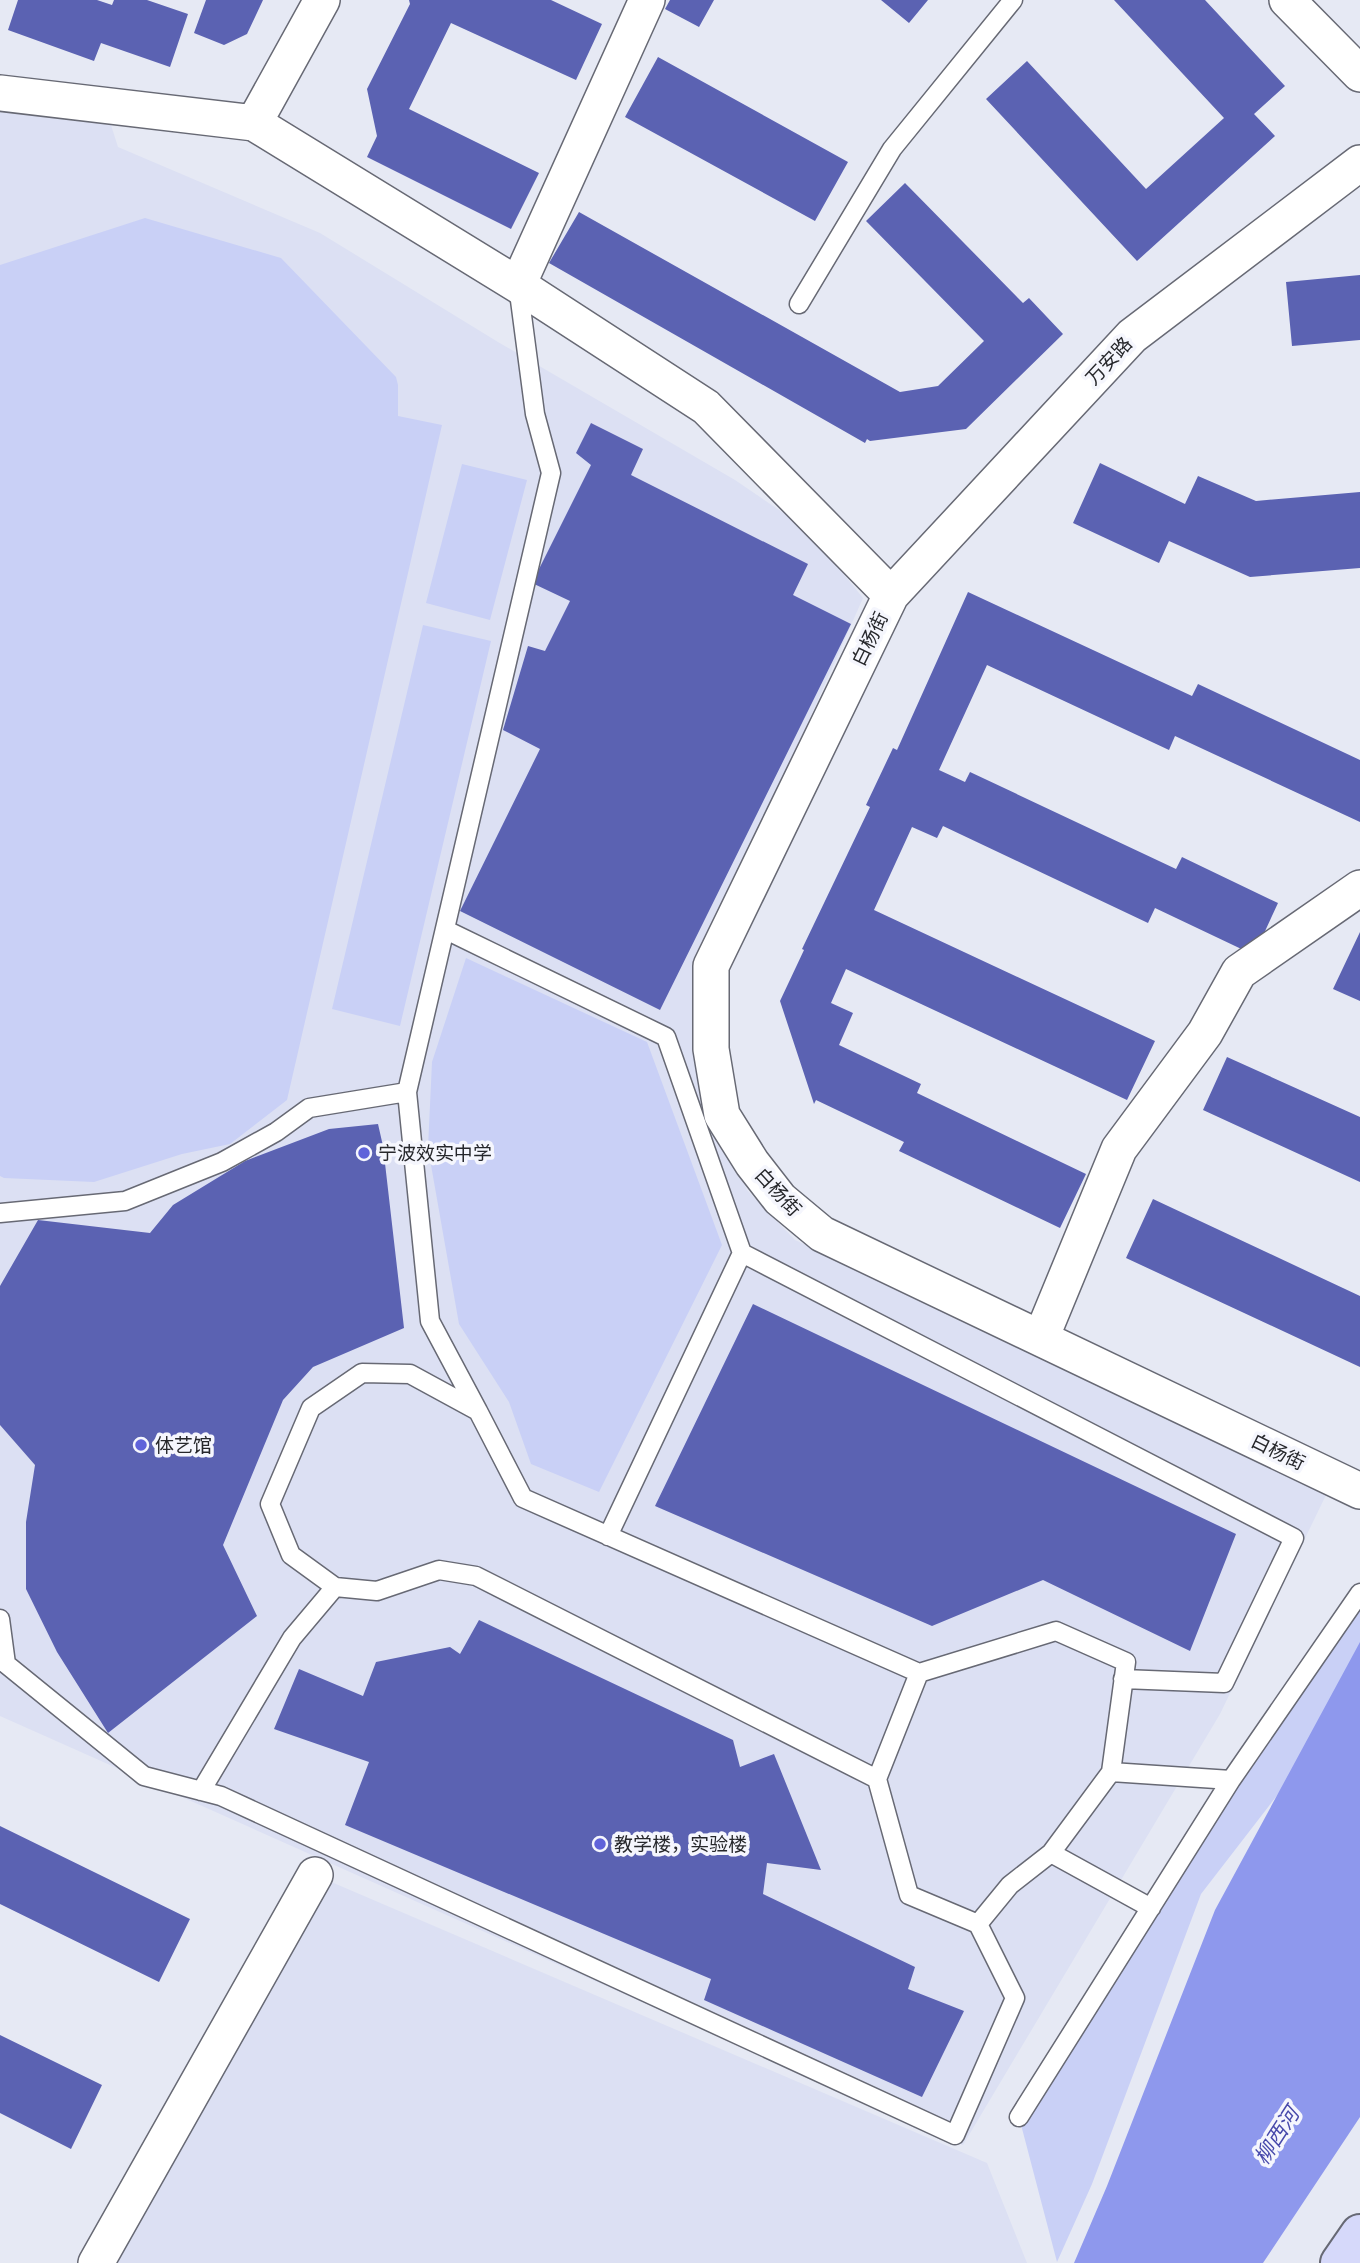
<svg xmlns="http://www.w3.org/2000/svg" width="1360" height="2263" viewBox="0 0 1360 2263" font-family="'Fira Sans Condensed','Noto Sans SC',sans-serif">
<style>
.built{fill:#dce0f3}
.green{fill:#c9d0f6}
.water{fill:#8e98ed}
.building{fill:#5b62b2}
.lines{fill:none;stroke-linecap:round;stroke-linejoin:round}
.lane-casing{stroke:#676974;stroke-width:21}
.street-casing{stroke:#676974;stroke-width:38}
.secondary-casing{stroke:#676974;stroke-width:42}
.lane{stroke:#fff;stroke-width:18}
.street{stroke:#fff;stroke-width:35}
.secondary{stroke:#d6d9fa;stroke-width:38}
.poi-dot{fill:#5f62da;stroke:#f5f6fd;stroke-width:2.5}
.labels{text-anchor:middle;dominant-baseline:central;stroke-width:7;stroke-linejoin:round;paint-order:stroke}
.street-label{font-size:19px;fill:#26272b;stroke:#f5f6fd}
.poi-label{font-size:19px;fill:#26272b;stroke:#f5f6fd;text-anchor:start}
.water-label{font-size:21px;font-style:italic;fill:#4749ab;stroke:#f5f6fd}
</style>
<rect width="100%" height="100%" fill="#e6e9f4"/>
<path class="built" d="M0,112L111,125L118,147L320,233L498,342L735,480L807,529L863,598L699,969L710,1116L747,1190L795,1240L1035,1348L1327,1493L1220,1714L963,2145L0,1716Z
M315,1875L987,2163L1027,2263H96Z"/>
<path class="green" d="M145,218L281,258L396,377L398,385V416L442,425L287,1100L230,1144L182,1154L94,1182L4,1178L0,1176V265Z
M462,464L527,480L490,620L426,603Z
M423,625L491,641L400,1026L332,1009Z
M466,958L647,1042L722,1245L599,1492L531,1464L509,1402L459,1324L428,1148L432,1062Z
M1360,1597V1688L1201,1894L1092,2184L1057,2262L1019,2117Z"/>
<path class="water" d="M1360,1642V2117L1263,2263H1074L1107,2186L1215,1910Z"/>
<path class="building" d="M18,0H97L112,5L114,0H147L188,14L170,67L101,43L94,61L8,30Z
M206,0H263L247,34L224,45L194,33Z
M409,0H551L602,24L576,80L451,23L409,109L539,173L511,229L367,157L377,136L367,89L410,4Z
M670,0H714L699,27L665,9Z
M881,0H928L909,23Z
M1114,0H1205L1285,86L1254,114L1275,136L1137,261L986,99L1027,61L1146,189L1224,118Z
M658,57L848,162L815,221L625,117Z
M905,183L1023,303L1029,298L1063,334L966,429L870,441L867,439L865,443L549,263L579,212L900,392L938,386L984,341L866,221Z
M1360,275V340L1292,346L1286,282Z
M591,423L643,449L631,475L808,564L793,595L851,624L660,1010L460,911L540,749L503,730L528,646L545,651L570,601L532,583L591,465L576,453Z
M1100,463L1185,504L1198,476L1256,501L1360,492V568L1250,577L1169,541L1159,563L1073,523Z
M968,592L1192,696L1198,684L1360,760V822L1175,736L1169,750L987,665L939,770L965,782L970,772L1176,869L1182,857L1278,903L1254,955L1155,908L1148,923L943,826L937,838L912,827L874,910L1155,1041L1127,1100L846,969L831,1003L853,1013L839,1045L921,1084L917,1093L1086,1174L1060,1228L899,1151L904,1142L816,1100L814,1104L780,1001L804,950L802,949L870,807L866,805L893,748L897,750Z
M1360,932V1001L1333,989Z
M1227,1057L1360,1117V1182L1203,1110Z
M378,1124L383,1146L404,1328L313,1367L283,1400L223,1545L257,1616L108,1733L57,1652L26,1589V1522L35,1465L0,1425V1286L38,1220L150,1233L173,1205L245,1161L329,1129Z
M1153,1199L1360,1296V1367L1126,1258Z
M753,1304L1236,1534L1190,1651L1043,1580L932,1626L655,1506Z
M479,1620L733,1740L740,1767L774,1754L821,1870L767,1863L763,1894L915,1967L908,1989L964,2011L922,2097L704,2000L711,1979L345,1825L369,1762L274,1729L299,1669L363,1696L376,1662L450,1647L460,1654Z
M0,1826L190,1919L159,1982L0,1904Z
M0,2035L102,2085L71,2149L0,2113Z"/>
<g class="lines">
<g class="lane-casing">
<path id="lane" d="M799,304L892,149L1013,0
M446,930L666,1037L742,1253L608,1536
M0,1213L125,1201L222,1162L276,1132L309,1108L407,1092
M742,1253L1294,1538L1224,1683L1123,1679
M478,1411L430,1321L407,1092L551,473L535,414L518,285
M0,1619L6,1664L144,1776L221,1796L955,2135L1015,1998L978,1924
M877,1779L919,1673
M201,1791L292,1638L335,1587
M1051,1853L1111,1772
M1151,1908L1051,1853L1010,1885L978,1924L909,1895L877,1779L476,1576L439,1570L377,1591L335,1587L291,1555L270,1504L311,1408L362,1373L410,1374L478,1411L523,1498L919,1673L1056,1631L1126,1662L1111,1772L1231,1780
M1019,2117L1231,1780L1360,1593"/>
</g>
<g class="street-casing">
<path id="street" d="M322,0L254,123L518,285L706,407L891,595
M1287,0L1360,74
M0,93L254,123
M1360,163L1132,336L891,595L711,966V1049L722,1115L752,1163L780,1199L822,1234L1360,1491
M518,285L647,0
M1041,1338L1119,1149L1205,1033L1239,972L1360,888
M96,2263L315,1875"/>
</g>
<g class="secondary-casing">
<path id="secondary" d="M1340,2263L1360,2234"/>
</g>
<use href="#lane" class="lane"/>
<use href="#street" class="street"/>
<use href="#secondary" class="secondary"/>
</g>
<g class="poi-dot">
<circle cx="364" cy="1153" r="7"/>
<circle cx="141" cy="1445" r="7"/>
<circle cx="600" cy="1844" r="7"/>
</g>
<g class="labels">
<g class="street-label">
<text transform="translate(1109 361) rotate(-47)">万安路</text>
<text transform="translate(870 639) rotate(-64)">白杨街</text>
<text transform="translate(778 1192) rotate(47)">白杨街</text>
<text transform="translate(1278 1452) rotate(26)">白杨街</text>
</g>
<g class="poi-label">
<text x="378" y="1153">宁波效实中学</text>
<text x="155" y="1445">体艺馆</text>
<text x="614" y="1844">教学楼，实验楼</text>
</g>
<g class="water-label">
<text transform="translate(1277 2136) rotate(-57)">柳西河</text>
</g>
</g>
</svg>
